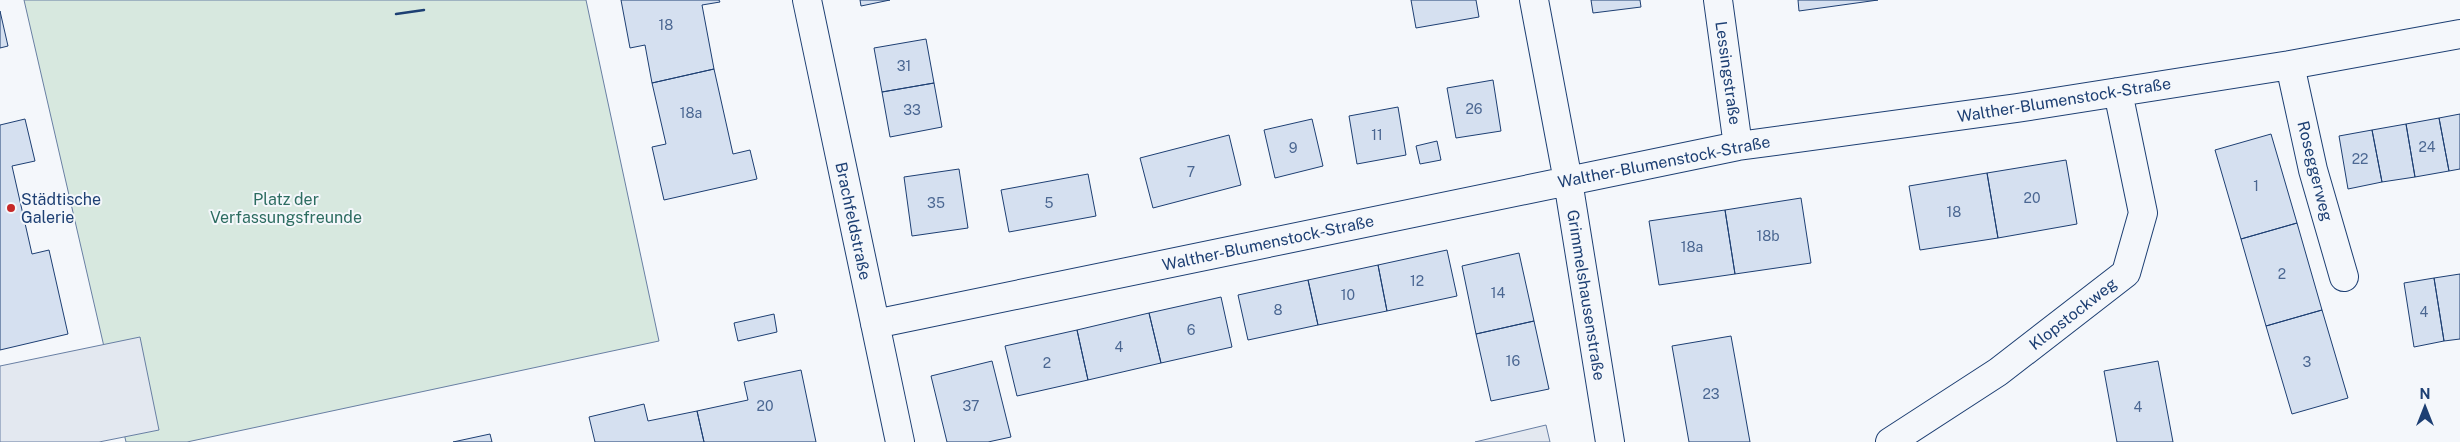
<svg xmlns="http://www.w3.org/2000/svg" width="2460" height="442" viewBox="0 0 2460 442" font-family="'Public Sans',sans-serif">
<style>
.green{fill:#d7e8df;stroke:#687fa3}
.parking{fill:#e3e8f0;stroke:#687fa3}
.building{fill:#d5e0f0;stroke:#1d3f73}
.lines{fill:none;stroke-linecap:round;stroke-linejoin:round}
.minor-casing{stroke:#1d3f73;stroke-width:30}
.minor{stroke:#f4f7fb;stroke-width:28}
.wall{stroke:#1d3f73;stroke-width:2.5}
.poi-dot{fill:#c62828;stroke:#f4f7fb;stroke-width:2}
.labels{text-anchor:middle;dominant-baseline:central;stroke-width:4;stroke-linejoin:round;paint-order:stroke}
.number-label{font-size:14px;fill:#4b6792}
.street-label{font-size:16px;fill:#1d3f73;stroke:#f4f7fb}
.poi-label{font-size:16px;fill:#1d3f73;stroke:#f4f7fb;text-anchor:start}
.park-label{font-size:16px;fill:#2c6c60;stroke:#f4f7fb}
</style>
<rect width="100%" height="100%" fill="#f4f7fb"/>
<path class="green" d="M24,0H586L659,341L187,442H126Z"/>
<path class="parking" d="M140,337L159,430L99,442H0V366Z
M1546,425L1550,442H1475Z"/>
<path class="building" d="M621,0H719L720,2L702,5L714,69L652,83L645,45L630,48Z
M860,0H890L861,6Z
M1411,0H1476L1479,17L1416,28Z
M1591,0H1640L1641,7L1593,13Z
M1798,0H1878L1799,11Z
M0,11L8,46L0,48Z
M926,39L934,83L882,92L874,48Z
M714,69L733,154L750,150L757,179L664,200L652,147L666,144L652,83Z
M1493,80L1501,131L1456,138L1447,88Z
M934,83L942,127L890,137L882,92Z
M1398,107L1406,155L1357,164L1349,116Z
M2460,114V169L2449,171L2439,118Z
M2439,118L2449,171L2415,177L2406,124Z
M25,119L35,161L12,166L32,254L49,250L68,334L0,350V125Z
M1312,119L1323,166L1275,178L1264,130Z
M2406,124L2415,177L2382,182L2372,130Z
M2372,130L2382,182L2348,189L2339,136Z
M2271,134L2297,223L2241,239L2215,150Z
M1229,135L1241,185L1153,208L1140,158Z
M1437,141L1441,160L1420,164L1416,146Z
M2066,160L2077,224L1998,238L1987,173Z
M959,169L968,228L912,236L904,177Z
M1987,173L1998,238L1920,250L1909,186Z
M1088,174L1096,216L1009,232L1001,190Z
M1801,198L1811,263L1735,274L1725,210Z
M1725,210L1735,274L1659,285L1649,221Z
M2297,223L2322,310L2266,326L2241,239Z
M1447,250L1457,296L1387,311L1378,265Z
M1519,253L1534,321L1476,334L1462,266Z
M1378,265L1387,311L1318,325L1308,280Z
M2460,274V339L2444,341L2434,278Z
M2434,278L2444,341L2414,347L2404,283Z
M1308,280L1318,325L1248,340L1238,295Z
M1221,297L1232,347L1161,363L1149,313Z
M2322,310L2348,398L2292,414L2266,326Z
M1149,313L1161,363L1088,380L1077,330Z
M774,314L777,332L738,341L734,323Z
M1534,321L1549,389L1491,401L1476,334Z
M1077,330L1088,380L1017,396L1005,346Z
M1731,336L1750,442H1689L1672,346Z
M992,361L1011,437L988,442H947L931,376Z
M2158,361L2173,442H2117L2104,371Z
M801,370L816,442H704L697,411L748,400L744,382Z
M644,404L648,421L697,411L704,442H595L589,417Z
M490,434L492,442H453Z"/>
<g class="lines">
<g class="minor-casing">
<path id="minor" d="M807,0L900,442
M1534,0L1568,181L1610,442
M1718,0L1738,146
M2290,65L2313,170L2344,277
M875,324L1738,146L2017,108L2290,65L2460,34
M1890,442L1998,372L2126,273L2143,213L2118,92"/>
</g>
<use href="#minor" class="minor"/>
<path class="wall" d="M396,14L424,10"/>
</g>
<circle class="poi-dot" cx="11" cy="208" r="5"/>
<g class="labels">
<g class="number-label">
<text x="666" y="25">18</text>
<text x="904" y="66">31</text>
<text x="1474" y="109">26</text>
<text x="912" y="110">33</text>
<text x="691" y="113">18a</text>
<text x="1377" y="135">11</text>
<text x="2427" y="147">24</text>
<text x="1293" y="148">9</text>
<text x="2360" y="159">22</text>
<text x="1191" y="172">7</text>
<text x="2256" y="186">1</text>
<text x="2032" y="198">20</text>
<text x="936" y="203">35</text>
<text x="1049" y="203">5</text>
<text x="1954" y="212">18</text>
<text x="1768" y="236">18b</text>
<text x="1692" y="247">18a</text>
<text x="2282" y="274">2</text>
<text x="1417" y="281">12</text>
<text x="1498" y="293">14</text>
<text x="1348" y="295">10</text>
<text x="1278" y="310">8</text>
<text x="2424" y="312">4</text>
<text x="1191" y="330">6</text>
<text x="1119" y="347">4</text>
<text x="1513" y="361">16</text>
<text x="2307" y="362">3</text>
<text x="1047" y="363">2</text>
<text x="1711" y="394">23</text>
<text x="765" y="406">20</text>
<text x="971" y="406">37</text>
<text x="2138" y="407">4</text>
</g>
<g class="street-label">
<text transform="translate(1728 73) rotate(82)">Lessingstraße</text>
<text transform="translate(2064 100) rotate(-9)">Walther-Blumenstock-Straße</text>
<text transform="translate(1664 162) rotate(-11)">Walther-Blumenstock-Straße</text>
<text transform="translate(2315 171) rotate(76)">Roseggerweg</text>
<text transform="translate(853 221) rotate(78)">Brachfeldstraße</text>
<text transform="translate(1268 243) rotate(-12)">Walther-Blumenstock-Straße</text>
<text transform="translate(1586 295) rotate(81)">Grimmelshausenstraße</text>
<text transform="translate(2073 314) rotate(-38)">Klopstockweg</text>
</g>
<g class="poi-label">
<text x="21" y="199">Städtische<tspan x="21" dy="18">Galerie</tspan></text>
</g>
<g class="park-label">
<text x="286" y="199">Platz der<tspan x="286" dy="18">Verfassungsfreunde</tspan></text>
</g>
</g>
<g transform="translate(2425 407)" stroke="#f4f7fb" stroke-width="4" paint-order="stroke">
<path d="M0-4L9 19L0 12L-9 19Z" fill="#1d3f73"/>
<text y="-8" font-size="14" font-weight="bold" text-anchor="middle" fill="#1d3f73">N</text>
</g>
</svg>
